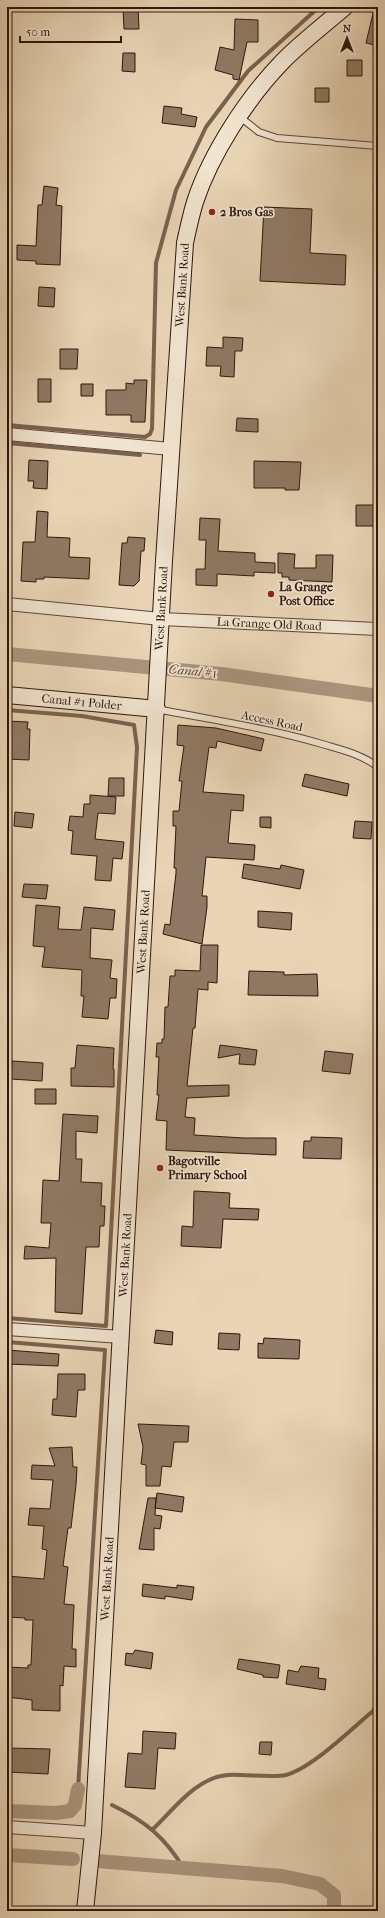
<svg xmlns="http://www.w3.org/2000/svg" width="385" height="1918" viewBox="0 0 385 1918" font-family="'IM FELL French Canon',serif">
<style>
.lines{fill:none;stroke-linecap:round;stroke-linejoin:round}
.stream{stroke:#79624f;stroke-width:4}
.canal{stroke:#aa947c;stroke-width:14}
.building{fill:#907964;stroke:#2f160c}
.lane-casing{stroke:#5e4636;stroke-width:8}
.street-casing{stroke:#5e4636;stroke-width:14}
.secondary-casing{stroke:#2f160c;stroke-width:18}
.lane{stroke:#f1e4d0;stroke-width:6}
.street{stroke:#f1e4d0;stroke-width:12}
.secondary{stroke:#f1e4d0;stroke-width:16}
.poi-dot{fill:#8f2418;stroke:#f1e4d0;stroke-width:1.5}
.labels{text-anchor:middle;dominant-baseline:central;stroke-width:3.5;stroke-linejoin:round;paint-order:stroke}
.poi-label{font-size:12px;font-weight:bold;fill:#2f160c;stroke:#f1e4d0;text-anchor:start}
.street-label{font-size:12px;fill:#2f160c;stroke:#f1e4d0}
.water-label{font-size:13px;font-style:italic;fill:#604839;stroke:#f1e4d0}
</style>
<rect width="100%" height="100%" fill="#e9d5b6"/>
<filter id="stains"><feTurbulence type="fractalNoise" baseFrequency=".005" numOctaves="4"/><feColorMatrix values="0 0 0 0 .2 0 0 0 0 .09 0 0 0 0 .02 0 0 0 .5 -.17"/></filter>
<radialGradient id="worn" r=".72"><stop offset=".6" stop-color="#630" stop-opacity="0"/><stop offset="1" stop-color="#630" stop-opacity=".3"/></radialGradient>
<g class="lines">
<path class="stream" d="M7,425L145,437L150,434L152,429L156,263L176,190L206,127L248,71L319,7
M7,443L140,455
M7,710L82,716L134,725L137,747L106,1326L7,1318
M7,1342L105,1350L78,1789
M112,1805C145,1821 165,1837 184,1869
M153,1829C174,1809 197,1777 228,1775C244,1774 272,1778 286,1775C312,1768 351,1729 373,1711L378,1700"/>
<path class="canal" d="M7,654L221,674L378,696
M7,1811L56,1813L70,1811L75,1805L78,1789
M7,1855L73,1859
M97,1861L282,1876L320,1884L334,1895V1911"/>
</g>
<path class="building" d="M138,7L139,29H124L123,8Z
M374,9L378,10V46L366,43Z
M235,19L258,20V42H247L239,80L233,79V75L215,70L220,47L234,50Z
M123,53H135V72L122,71Z
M347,60H362V76H347Z
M315,88H329V102H315Z
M164,106L182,108L181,114L197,117L195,127L162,123Z
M44,186L58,188L56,205L62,206L60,265L36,264V261L17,260V245L36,246L38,205H42Z
M264,207L312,209L310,253L346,255L345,285L260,281Z
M39,287L55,288L54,307L38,306Z
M223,337L243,338L242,351H235L234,377L220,376L221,366H206L207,347L223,348Z
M60,349H78L77,369H60Z
M38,379H51V402H38Z
M134,380H147L145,422H131V415H106V390H126V383L134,384Z
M81,384H93V396H81Z
M237,418L258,419V432L236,431Z
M29,460L48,461L47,489L33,488L34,481H28Z
M254,461L301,462L299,490H285V488H254Z
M356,505H378V526H356Z
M37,511L48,512L47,537L70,538L69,557L90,558L89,579L44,577V579H36V582L21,581L23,542H35Z
M200,518L220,519L218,551L255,553V562L275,563V573L254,572V576L217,574V586L196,585V569H205L206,540H199Z
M128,537L145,538L144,551H141L139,581L134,586L119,585L122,543H127Z
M278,553L295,554L294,568H316V555H333L332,582L289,580V577H282V573H278Z
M7,721L28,722L27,729H30L29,760L7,759Z
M178,725L216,728L264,739L261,751L217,741L216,748L209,747L203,792L244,795L243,811L231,810L228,843L255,845L254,860L206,857L202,896H207V907L202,944L163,934L165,924L170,925L176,873V868H174L176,826H173V811H179L182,781H179L184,746L177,745Z
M305,774L349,784L347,796L302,786Z
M109,778H124V796H108Z
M90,795L116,797L115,814L98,813L95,839L124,842L122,859L113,858L111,881L95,880L97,856L71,854L73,831L68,830L70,816L83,817L84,804H90Z
M15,812L34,814L32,828L14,826Z
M260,817H271V828L260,827Z
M355,821L372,822L371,839L353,838Z
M244,864L280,869L281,865L304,870L300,889L242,878Z
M24,884L48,885L46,899L22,897Z
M36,905L60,907L58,929L81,930L84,907L115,910L113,930L91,928L90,958L112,960L110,978L117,979L116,998H110L108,1019L82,1017L84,996H81L82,970L42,967L45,947L33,946Z
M258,911L292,913L291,930L258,927Z
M201,945H218L217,983L208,982V990L198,989L195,1028H193L187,1086L229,1085V1096L187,1098L185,1117L195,1118L194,1135L244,1138H276V1155L166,1150L167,1121L156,1120L159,1095H157L159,1057H156L157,1043H162V1039H164L165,1007H168L170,976H175V970L200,971Z
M249,971L284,972V975L317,974L318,996L248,995Z
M77,1045L114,1048L113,1069H114V1087L71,1086V1068H75Z
M220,1045L257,1050L255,1065L239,1064L240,1054L218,1058Z
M325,1051L353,1054L350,1074L322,1071Z
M12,1061L43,1063L42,1081L11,1079Z
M35,1089H56V1104H35Z
M63,1114L98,1116L97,1133L76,1131V1159H82L81,1182L102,1183L101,1206H105L104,1226H100L99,1247H86L82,1314L55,1312L56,1258L24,1259L25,1246L49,1248L51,1223H41L43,1180L59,1181Z
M311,1137L342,1138L341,1159L303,1158L304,1141H311Z
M194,1191L230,1193L229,1208L259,1209L258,1220L223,1219L221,1248L181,1246L182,1226L193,1227Z
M156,1330L173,1332L172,1345L154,1343Z
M219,1333L240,1334L239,1350L218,1349Z
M264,1338L300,1340L299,1359L258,1358V1343L263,1344Z
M7,1350L59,1354L58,1366L7,1364Z
M58,1374H85V1390H78L76,1417L52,1415L53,1399H57Z
M138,1424L189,1426L188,1442H174L171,1467L162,1466L160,1486H146V1465L141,1464L143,1447Z
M72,1447L73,1467H77L76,1485L71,1528H68L63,1566L68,1567L64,1604L74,1605L72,1649H76V1667L64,1666L63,1686L60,1685V1711L32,1710V1700L7,1697V1667L28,1668V1665H31L33,1620H25V1618L7,1617V1576L44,1579L47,1550L42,1549L44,1526L28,1525L30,1508L50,1509L53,1480L31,1479L32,1465L55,1466L49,1448Z
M157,1493L184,1497L182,1512L155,1508Z
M148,1498H156L155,1515L162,1516L160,1529L154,1528V1550L139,1549Z
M143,1584L177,1588V1585L194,1587L192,1600L165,1596V1599L142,1596Z
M135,1650L153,1653L151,1669L125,1665L126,1653L133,1654Z
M239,1659L280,1665L278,1678L263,1677V1675L237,1669Z
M301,1666L319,1668L318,1678L326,1679L325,1690L286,1684L288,1670L298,1672Z
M143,1731L176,1733L175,1749L158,1748L155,1789L125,1787L128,1753L142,1754Z
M260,1742H272L271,1755L259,1754Z
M7,1748L50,1749L48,1774L7,1772Z"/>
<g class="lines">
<g class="lane-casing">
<path id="lane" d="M240,117L259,132L277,138L378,146
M157,709C212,720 268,728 322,744C342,750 361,754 378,767"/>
</g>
<g class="street-casing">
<g id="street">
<path d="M7,434L171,449"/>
<path id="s1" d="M7,604L161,619L378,629"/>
<path d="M7,1329L121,1337"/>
<path d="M7,1827L93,1833"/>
</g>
</g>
<g class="secondary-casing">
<g id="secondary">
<path id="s2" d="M7,695L157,709"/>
<path id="s3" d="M85,1911L93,1833L164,561L185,243C188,229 191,215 195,202C211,153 248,97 283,61C302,42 324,25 345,7"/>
</g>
</g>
<use href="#lane" class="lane"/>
<use href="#street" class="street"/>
<use href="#secondary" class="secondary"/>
</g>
<g class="poi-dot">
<circle cx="212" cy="212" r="4"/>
<circle cx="271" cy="594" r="4"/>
<circle cx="160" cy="1168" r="4"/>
</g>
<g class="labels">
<g class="poi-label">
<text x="220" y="212">2 Bros Gas</text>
<text x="279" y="587">La Grange<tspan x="279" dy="14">Post Office</tspan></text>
<text x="168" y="1161">Bagotville<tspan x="168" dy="14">Primary School</tspan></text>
</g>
<g class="street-label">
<text stroke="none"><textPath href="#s3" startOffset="1629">West Bank Road</textPath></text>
<text stroke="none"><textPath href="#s3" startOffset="1305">West Bank Road</textPath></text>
<text stroke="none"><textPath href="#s1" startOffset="263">La Grange Old Road</textPath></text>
<text stroke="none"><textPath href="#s2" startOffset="75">Canal #1 Polder</textPath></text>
<text transform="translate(272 721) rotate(12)">Access Road</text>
<text stroke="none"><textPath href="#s3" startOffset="981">West Bank Road</textPath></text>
<text stroke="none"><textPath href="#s3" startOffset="657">West Bank Road</textPath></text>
<text stroke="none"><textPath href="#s3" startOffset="333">West Bank Road</textPath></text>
</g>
<g class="water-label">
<text transform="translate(193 671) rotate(5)">Canal #1</text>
</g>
</g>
<rect width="385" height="1918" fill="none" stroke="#e9d5b6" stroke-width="24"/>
<rect x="8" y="8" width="369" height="1902" fill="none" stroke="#2f160c" stroke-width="2"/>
<rect x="12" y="12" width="361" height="1894" fill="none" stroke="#2f160c"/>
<g transform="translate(347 38)" stroke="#f1e4d0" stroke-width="3" paint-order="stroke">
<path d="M0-3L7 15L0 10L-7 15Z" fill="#2f160c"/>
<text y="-6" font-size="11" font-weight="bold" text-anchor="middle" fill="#2f160c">N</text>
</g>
<path d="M20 36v6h101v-6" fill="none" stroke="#2f160c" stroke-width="2"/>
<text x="26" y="36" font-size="12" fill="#2f160c" stroke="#f1e4d0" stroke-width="3" paint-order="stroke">50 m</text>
<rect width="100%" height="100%" filter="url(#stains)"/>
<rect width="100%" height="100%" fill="url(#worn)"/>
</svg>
